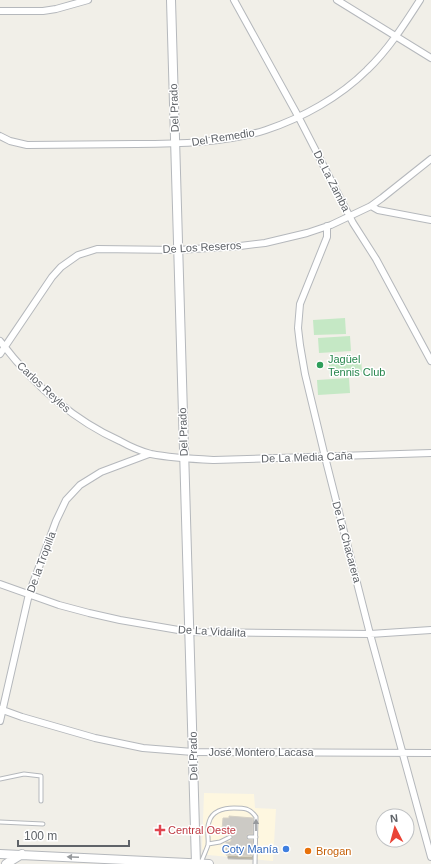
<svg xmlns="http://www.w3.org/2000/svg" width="431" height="864" viewBox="0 0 431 864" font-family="Helvetica,sans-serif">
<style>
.commercial{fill:#fef7e0}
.green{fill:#c5e8c5}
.building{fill:#cccac5;stroke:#d6d1c6;filter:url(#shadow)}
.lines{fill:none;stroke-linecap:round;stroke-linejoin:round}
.service-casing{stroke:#b5b8bc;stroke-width:5}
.minor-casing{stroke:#b5b8bc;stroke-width:8}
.tertiary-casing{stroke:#b5b8bc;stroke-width:10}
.service{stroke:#fff;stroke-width:3}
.minor{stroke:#fff;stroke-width:6}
.tertiary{stroke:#fff;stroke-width:8}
.oneway{fill:#979a9d}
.leisure-dot{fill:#2e9e5b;stroke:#fff;stroke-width:1.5}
.health-dot{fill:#e0444e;stroke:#fff;stroke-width:1.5}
.shop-dot{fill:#3f7fe0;stroke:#fff;stroke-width:1.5}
.food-dot{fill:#e8710a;stroke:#fff;stroke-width:1.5}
.labels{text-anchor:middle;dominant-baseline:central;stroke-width:3;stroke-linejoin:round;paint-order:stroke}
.street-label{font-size:11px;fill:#5f6368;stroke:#fff}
.leisure-label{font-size:11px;fill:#27864d;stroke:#fff;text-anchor:start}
.health-label{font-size:11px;fill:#be3a42;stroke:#fff;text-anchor:start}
.shop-label{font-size:11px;fill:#366cbe;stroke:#fff;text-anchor:end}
.food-label{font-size:11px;fill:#c56008;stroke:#fff;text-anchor:start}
</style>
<defs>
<filter id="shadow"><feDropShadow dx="2" dy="3.5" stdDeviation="0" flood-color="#0004"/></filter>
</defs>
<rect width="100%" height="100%" fill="#f1efe8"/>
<path class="commercial" d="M204,793L254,794L255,808L276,809L273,861L208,855L202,849Z"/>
<path class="green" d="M345,318L346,334L314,335L313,320Z
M350,336L351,351L319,353L318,338Z
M361,357L362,372L329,374V359Z
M349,378L350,393L318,395L317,380Z"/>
<path class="building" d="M229,816L253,818V834H248L246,837L248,840H253L252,856L226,855V842H230L233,837L230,834V830H222L223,818H229Z"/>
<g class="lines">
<g class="service-casing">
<path id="service" d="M0,779L24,774L41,776V801
M0,822L43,824
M249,837H256
M208,844L220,842L230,837
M201,863C203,857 206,851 208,845C209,838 206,829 209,822C212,811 224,808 234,808C244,808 250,808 256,817L255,864"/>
</g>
<g class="minor-casing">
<path id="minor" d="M234,0L298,116L353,223L376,259L431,361
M337,0L431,58
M0,11H43L56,9L88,0
M0,136L10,141L27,145C63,145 100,144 136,144C177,144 226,143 266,130C302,118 340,97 367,70C388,50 404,25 420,0
M371,206L378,210L431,220
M327,226V237L300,304L298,328L300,345L305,374L325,457L370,634L431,857
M0,341C32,383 71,419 120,441C129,446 140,451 151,454C171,458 193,459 214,460L431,453
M0,354L52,277L61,267L78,255L97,249L178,250L240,246L265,243L307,233L331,225L371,206L382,198L431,159
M0,584L59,605L89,613L120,620L190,632L370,634L431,630
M0,709L22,717L95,738L143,748L193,752L431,753
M0,721L29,594L56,521L66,500L80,485L101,472L149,454"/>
</g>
<g class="tertiary-casing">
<path id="tertiary" d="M171,0L196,864
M0,854L209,864
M6,864L22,854"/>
</g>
<use href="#service" class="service"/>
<use href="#minor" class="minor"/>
<use href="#tertiary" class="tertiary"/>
</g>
<defs><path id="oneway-solid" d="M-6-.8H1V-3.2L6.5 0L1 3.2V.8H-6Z"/></defs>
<g class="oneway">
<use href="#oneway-solid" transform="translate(256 825) rotate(-90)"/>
<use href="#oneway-solid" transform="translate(73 857) rotate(-177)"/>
</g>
<circle class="leisure-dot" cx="320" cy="365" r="4"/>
<path class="health-dot" d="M158 824h4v4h4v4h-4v4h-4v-4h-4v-4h4z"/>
<circle class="shop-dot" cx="286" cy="849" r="4"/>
<circle class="food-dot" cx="308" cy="851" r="4"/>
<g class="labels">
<g class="street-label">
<text transform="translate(174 108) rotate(-92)">Del Prado</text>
<text transform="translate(223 137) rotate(-9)">Del Remedio</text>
<text transform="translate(332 181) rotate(63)">De La Zamba</text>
<text transform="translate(202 247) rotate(-3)">De Los Reseros</text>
<text transform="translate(44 387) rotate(43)">Carlos Reyles</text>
<text transform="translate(183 432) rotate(-92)">Del Prado</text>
<text transform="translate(307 457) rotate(-2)">De La Media Caña</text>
<text transform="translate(347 542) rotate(75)">De La Chacarera</text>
<text transform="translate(41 562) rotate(-70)">De la Tropilla</text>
<text transform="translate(212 631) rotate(3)">De La Vidalita</text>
<text x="261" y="752">José Montero Lacasa</text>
<text transform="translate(193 756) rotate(-91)">Del Prado</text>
</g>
<g class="leisure-label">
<text x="328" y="359">Jagüel<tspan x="328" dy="13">Tennis Club</tspan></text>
</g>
<g class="health-label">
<text x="168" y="830">Central Oeste</text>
</g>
<g class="shop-label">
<text x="278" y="849">Coty Manía</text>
</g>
<g class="food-label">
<text x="316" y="851">Brogan</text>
</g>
</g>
<g transform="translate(395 828) rotate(354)"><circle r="19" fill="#ffffff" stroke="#bfc1c3"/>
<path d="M0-3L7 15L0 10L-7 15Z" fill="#ea4335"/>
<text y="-6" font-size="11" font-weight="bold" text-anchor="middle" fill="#5f6368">N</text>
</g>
<path d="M18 840v6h111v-6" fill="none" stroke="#5f6368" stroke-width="2"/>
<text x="24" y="840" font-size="12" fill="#5f6368" stroke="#ffffff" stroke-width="3" paint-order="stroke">100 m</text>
</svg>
